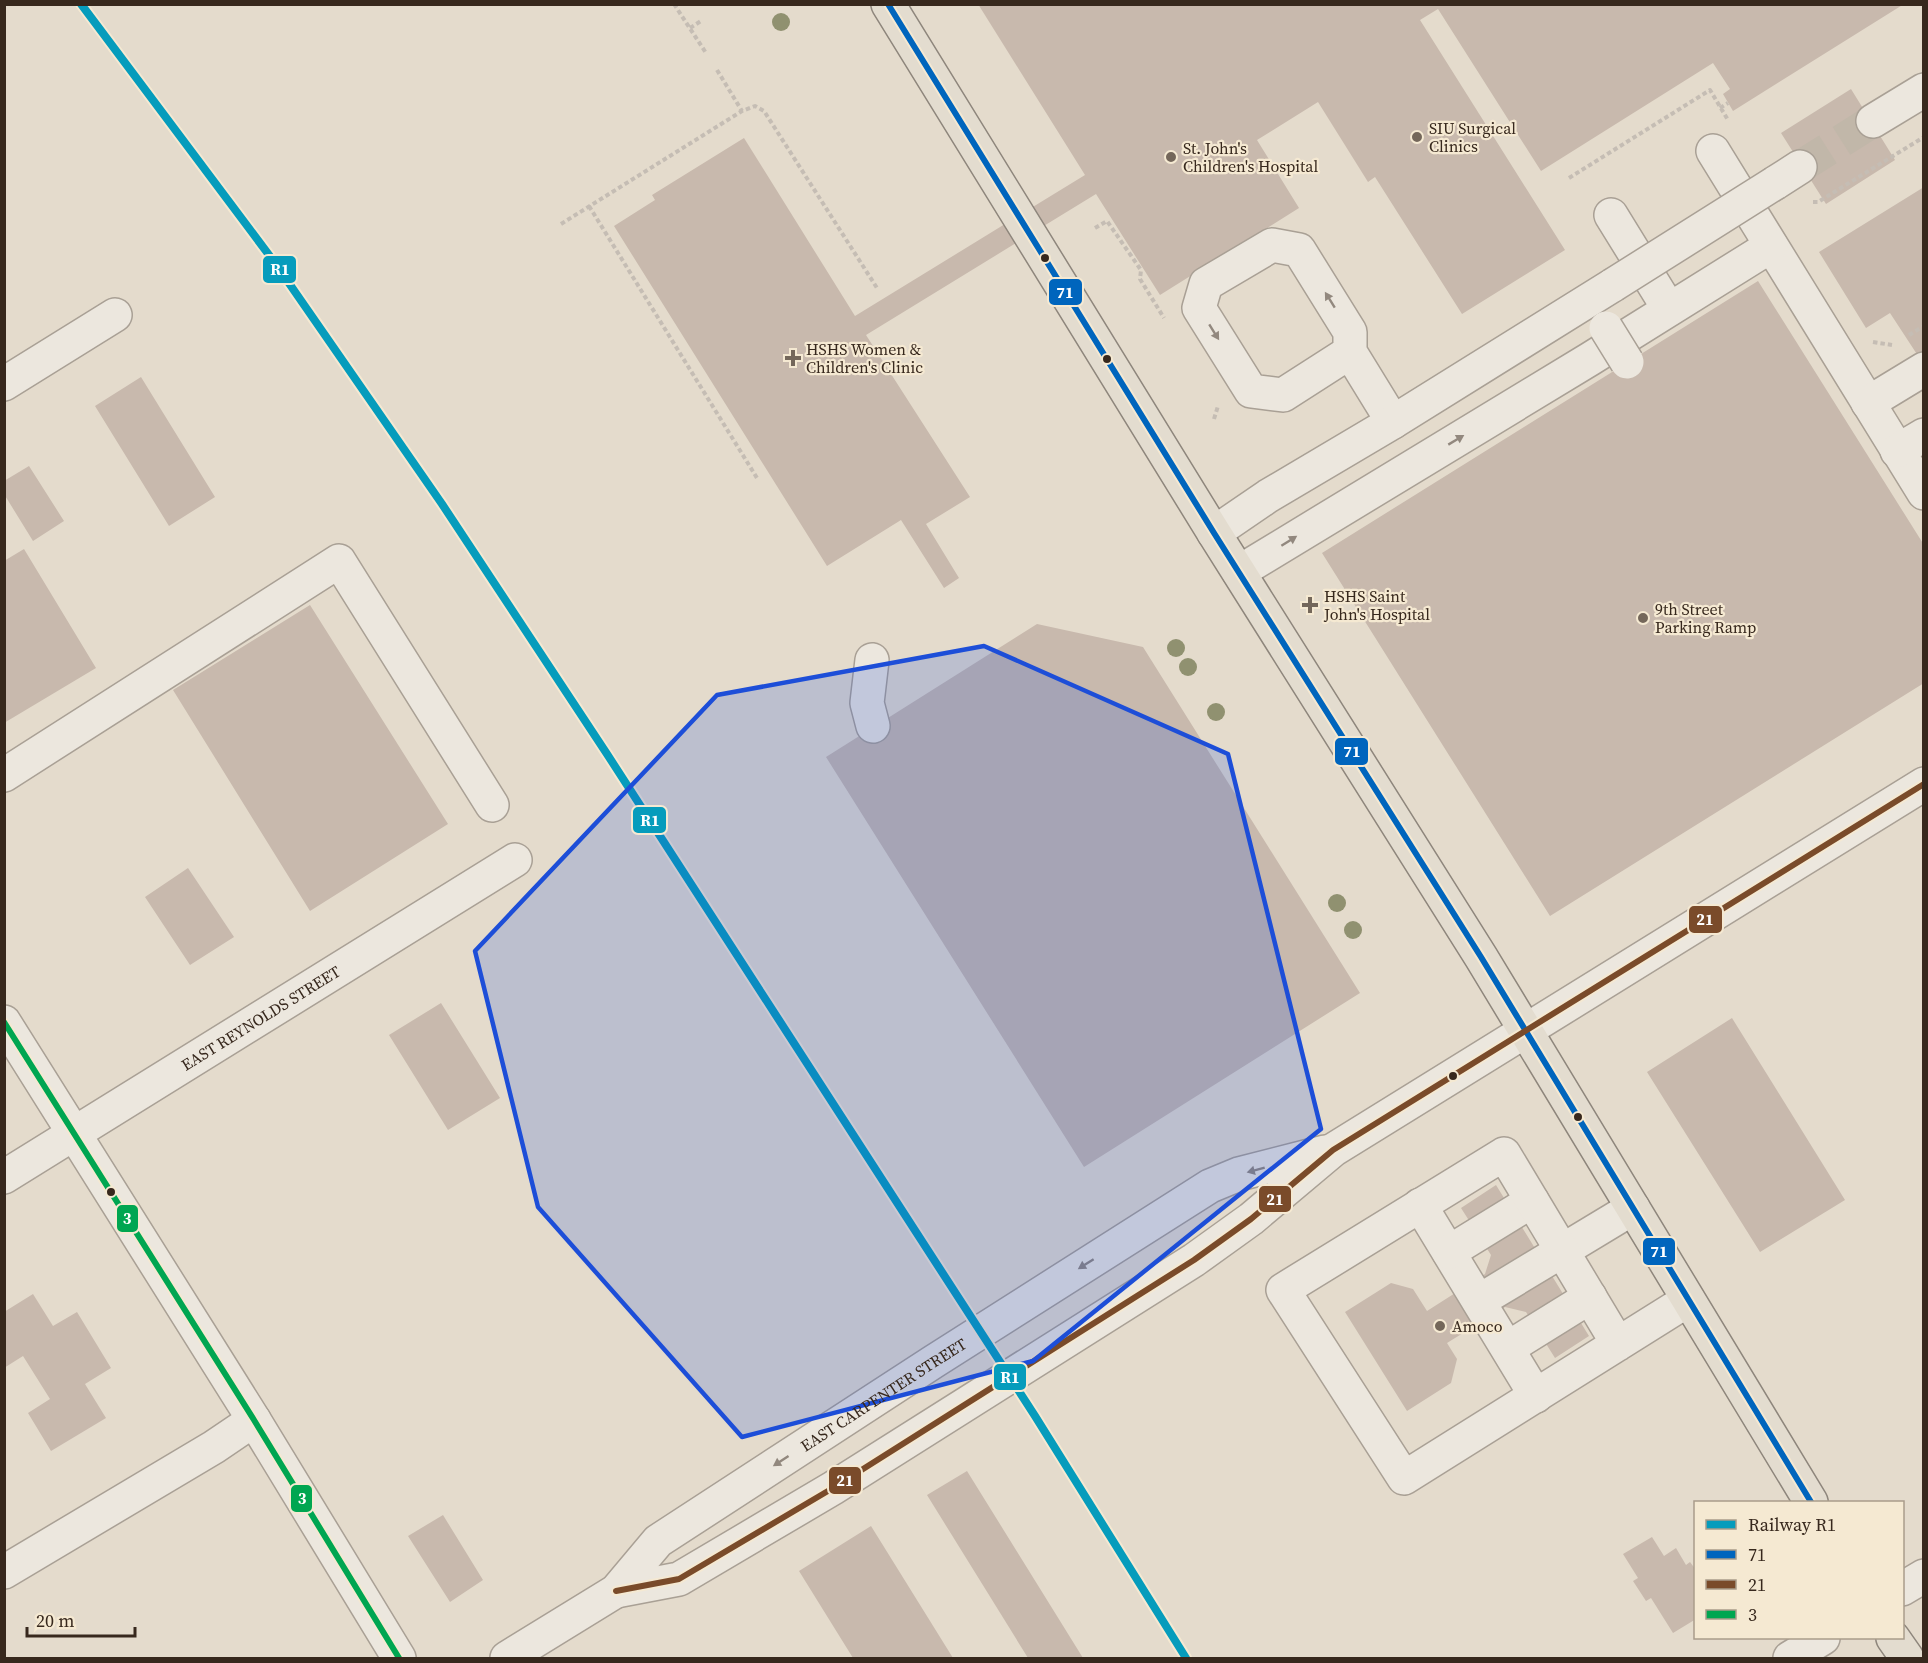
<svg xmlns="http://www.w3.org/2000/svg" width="1928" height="1663" viewBox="0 0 1928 1663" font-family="'Source Serif 4',serif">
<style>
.building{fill:#c8b9ad}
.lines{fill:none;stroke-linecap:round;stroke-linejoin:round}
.minor-tunnel{stroke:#c1b7a9;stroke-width:33;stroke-dasharray:33 16;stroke-linecap:butt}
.minor-casing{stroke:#a9a095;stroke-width:36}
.major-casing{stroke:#8e867c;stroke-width:36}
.path{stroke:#c5bdb4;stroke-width:4;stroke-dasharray:4.5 3;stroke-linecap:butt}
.minor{stroke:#ece7de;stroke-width:33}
.major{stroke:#e3dccf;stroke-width:33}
.minor-bridge-casing{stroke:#a9a095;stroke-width:36;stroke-linecap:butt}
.minor-bridge{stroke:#ece7de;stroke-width:33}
.bus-1-casing{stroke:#f5e9d2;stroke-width:10}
.bus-2-casing{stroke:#f5e9d2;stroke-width:10}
.bus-3-casing{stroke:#f5e9d2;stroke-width:10}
.bus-1{stroke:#0065bd;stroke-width:6}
.bus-2{stroke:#7a4b2a;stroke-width:6}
.bus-3{stroke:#00a651;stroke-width:6}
.rail-1-casing{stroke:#f5e9d2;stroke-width:12}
.rail-1{stroke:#069cbc;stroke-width:8}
.tree{fill:#909170}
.oneway{fill:#92887e}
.marked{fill:#1d4ed8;fill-opacity:0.2;stroke:#1d4ed8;stroke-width:4.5;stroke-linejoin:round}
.poi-dot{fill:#74675a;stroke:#f5e9d2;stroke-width:2}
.bus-dot{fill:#37281d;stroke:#f5e9d2;stroke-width:2}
.labels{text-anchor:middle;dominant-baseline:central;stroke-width:4.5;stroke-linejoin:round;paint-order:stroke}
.poi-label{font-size:16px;fill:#37281d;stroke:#f5e9d2;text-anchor:start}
.street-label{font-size:16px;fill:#37281d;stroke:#f5e9d2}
.line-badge{stroke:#f5e9d2;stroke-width:2}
.badge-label{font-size:16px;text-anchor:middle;font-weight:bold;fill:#fff}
</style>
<rect width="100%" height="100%" fill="#e4dbcc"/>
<path class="building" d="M978,4H1904L1733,111L1723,94L1730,89L1713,63L1541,171L1438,9L1420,20L1565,250L1462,314L1375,177L1368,182L1318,102L1257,140L1299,208L1160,295L1096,194L866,335L970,497L926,524L959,578L944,588L901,520L827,566L614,226L655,200L652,195L744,138L855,316L1085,175Z
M1851,89L1895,160L1826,204L1781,133Z
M1924,187V365L1890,313L1866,328L1819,252Z
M1758,281L1924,545V683L1550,916L1322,553Z
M141,377L215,497L169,526L95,406Z
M29,466L64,521L33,541L4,494V481Z
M24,549L96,668L4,723V561Z
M310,605L448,824L310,911L173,690Z
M1037,624L1143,647L1360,993L1084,1167L826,757Z
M188,868L234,937L190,965L145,897Z
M441,1003L500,1098L448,1130L389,1035Z
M1732,1018L1845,1200L1760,1252L1647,1072Z
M1496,1185L1589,1336L1555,1358L1526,1312L1505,1307L1447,1343L1457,1359L1451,1383L1407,1411L1345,1312L1391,1283L1413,1289L1427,1311L1485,1274L1491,1255L1461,1208Z
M33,1294L53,1326L77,1312L111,1368L85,1384L106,1418L51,1451L28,1413L50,1399L23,1356L4,1368V1312Z
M967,1471L1083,1658H1028L927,1495Z
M443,1515L483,1580L450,1602L408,1536Z
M871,1526L953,1658H853L799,1571Z
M1652,1537L1664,1556L1676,1548L1686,1565L1690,1562L1696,1570V1619L1673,1633L1651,1598L1646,1601L1633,1581L1638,1578L1623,1554Z"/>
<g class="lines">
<path class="minor-tunnel" d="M1800,167L1873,121"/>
<g class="minor-casing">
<g id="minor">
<path d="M1873,121L1924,90"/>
<path d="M1713,151L1924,493"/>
<path d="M1775,183L1800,167"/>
<path d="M1611,215L1669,309"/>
<path d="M1350,352L1283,395L1251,391L1199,308L1206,284L1272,245L1299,250L1350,332V352L1393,422"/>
<path d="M4,384L115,315"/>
<path d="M1868,403L1924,369"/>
<path d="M1897,451L1924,435"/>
<path d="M1214,533L1268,496L1393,422L1613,285"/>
<path d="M1239,572L1590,359L1771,246"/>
<path d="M872,660L867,703L873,726"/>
<path d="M4,775L339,561L492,805"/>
<path d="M4,1022L254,1420L399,1658"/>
<path id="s1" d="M4,1177L515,860"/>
<path d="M1420,1205L1536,1396"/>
<path d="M1449,1252L1532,1201"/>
<path d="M1479,1301L1633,1208"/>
<path d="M1618,1344L1504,1154L1283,1290L1404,1478L1688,1300"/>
<path d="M1508,1348L1590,1297"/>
<path d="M4,1572L214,1447L254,1420"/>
<path d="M1902,1589L1924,1576"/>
<path d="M616,1591L679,1579L833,1488L1194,1260L1251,1219L1333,1150L1924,784"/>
<path id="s2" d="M507,1658L616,1591L658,1541L933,1362L1210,1186L1239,1174L1325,1152"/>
<path d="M1790,1658L1823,1638"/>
</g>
</g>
<g class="major-casing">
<path id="major" d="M888,4L1214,533L1481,957L1811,1502
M1893,1638L1907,1658"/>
</g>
<path class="path" d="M674,4L706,53
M690,28L701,21
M717,70L742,111
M1720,108L1728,103
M1569,178L1710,90L1728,120
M1813,202H1818L1924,137
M589,206L757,478
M561,224L742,111L755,106L764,111L877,288
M1095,228L1107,221L1141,270L1140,279L1164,318
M1909,335L1924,326
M1873,342L1892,345
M1214,419L1218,406"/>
<use href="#minor" class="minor"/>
<use href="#major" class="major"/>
<g class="minor-bridge-casing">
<path id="minor-bridge" d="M1613,285L1775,183
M1606,328L1627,362"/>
</g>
<use href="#minor-bridge" class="minor-bridge"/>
<g class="bus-1-casing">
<path id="bus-1" d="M888,4L1214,533L1481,957L1811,1502"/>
</g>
<g class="bus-2-casing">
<path id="bus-2" d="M616,1591L679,1579L833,1488L1194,1260L1251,1219L1333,1150L1924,784"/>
</g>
<g class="bus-3-casing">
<path id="bus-3" d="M4,1022L254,1420L399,1658"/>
</g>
<use href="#bus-1" class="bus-1"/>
<use href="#bus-2" class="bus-2"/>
<use href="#bus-3" class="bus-3"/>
<g class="rail-1-casing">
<path id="rail-1" d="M81,4L275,263L442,504L607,754L1035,1416L1186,1658"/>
</g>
<use href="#rail-1" class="rail-1"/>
</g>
<g class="tree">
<circle cx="781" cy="22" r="9"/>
<circle cx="1176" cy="648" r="9"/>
<circle cx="1188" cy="667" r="9"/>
<circle cx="1216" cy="712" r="9"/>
<circle cx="1337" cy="903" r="9"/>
<circle cx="1353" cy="930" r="9"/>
</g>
<defs><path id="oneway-solid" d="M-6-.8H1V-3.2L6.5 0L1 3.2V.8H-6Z" transform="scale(1.5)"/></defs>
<g class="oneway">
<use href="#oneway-solid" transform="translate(1330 300) rotate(-122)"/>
<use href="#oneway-solid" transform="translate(1214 332) rotate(58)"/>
<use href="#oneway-solid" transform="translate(1456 440) rotate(-31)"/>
<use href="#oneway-solid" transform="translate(1289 541) rotate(-32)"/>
<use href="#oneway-solid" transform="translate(1256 1170) rotate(165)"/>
<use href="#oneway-solid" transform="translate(1086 1264) rotate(148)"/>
<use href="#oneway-solid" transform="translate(781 1461) rotate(147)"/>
</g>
<path class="marked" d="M984,646L1228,754L1321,1129L1033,1361L742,1437L538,1207L475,951L717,695Z"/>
<g class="poi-dot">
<circle cx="1417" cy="137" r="6"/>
<circle cx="1171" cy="157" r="6"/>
<path d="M790 349h6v6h6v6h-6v6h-6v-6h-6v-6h6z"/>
<path d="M1307 596h6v6h6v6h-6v6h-6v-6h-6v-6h6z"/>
<circle cx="1643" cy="618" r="6"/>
<circle cx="1440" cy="1326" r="6"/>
</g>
<g class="bus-dot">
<circle cx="1045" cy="258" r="5"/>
<circle cx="1107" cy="359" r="5"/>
<circle cx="1453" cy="1076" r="5"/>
<circle cx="1578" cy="1117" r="5"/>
<circle cx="111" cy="1192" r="5"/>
</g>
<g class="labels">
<g class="poi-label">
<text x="1429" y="128">SIU Surgical<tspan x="1429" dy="18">Clinics</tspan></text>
<text x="1183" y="148">St. John's<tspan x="1183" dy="18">Children's Hospital</tspan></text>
<text x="806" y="349">HSHS Women &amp;<tspan x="806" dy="18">Children's Clinic</tspan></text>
<text x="1324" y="596">HSHS Saint<tspan x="1324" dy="18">John's Hospital</tspan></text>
<text x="1655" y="609">9th Street<tspan x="1655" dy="18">Parking Ramp</tspan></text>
<text x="1452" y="1326">Amoco</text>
</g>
<g class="street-label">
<text stroke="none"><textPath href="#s1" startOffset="302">EAST REYNOLDS STREET</textPath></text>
<text stroke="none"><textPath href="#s2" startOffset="462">EAST CARPENTER STREET</textPath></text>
</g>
</g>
<g class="line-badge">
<rect x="262" y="255" width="35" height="29" rx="6" fill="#069cbc"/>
<rect x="1048" y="278" width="35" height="28" rx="6" fill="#0065bd"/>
<rect x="1334" y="737" width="35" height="29" rx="6" fill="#0065bd"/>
<rect x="632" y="806" width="35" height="28" rx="6" fill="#069cbc"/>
<rect x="1688" y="905" width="35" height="29" rx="6" fill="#7a4b2a"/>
<rect x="1258" y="1185" width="34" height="28" rx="6" fill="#7a4b2a"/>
<rect x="116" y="1204" width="23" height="29" rx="6" fill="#00a651"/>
<rect x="1642" y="1237" width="34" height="29" rx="6" fill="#0065bd"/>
<rect x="993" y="1363" width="34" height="28" rx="6" fill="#069cbc"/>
<rect x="828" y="1466" width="34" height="29" rx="6" fill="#7a4b2a"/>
<rect x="290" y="1484" width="23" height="29" rx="6" fill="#00a651"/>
</g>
<g class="badge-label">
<text x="280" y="275">R1</text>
<text x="1065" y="298">71</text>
<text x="1352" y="757">71</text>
<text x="650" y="826">R1</text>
<text x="1705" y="925">21</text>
<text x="1275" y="1205">21</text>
<text x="127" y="1224">3</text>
<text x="1659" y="1257">71</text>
<text x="1010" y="1383">R1</text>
<text x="845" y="1486">21</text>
<text x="302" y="1504">3</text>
</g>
<rect width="1928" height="1663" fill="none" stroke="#37281d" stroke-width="12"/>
<rect x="1694" y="1501" width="210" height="138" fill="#f5e9d2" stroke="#a99c8a" stroke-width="1.5"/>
<rect x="1706" y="1520" width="30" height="9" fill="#069cbc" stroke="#a99c8a" stroke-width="1.5"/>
<text x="1748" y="1531" font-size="18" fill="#37281d">Railway R1</text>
<rect x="1706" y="1550" width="30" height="9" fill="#0065bd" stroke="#a99c8a" stroke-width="1.5"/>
<text x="1748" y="1561" font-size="18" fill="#37281d">71</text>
<rect x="1706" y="1580" width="30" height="9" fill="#7a4b2a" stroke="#a99c8a" stroke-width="1.5"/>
<text x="1748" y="1591" font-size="18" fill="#37281d">21</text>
<rect x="1706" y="1610" width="30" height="9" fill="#00a651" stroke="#a99c8a" stroke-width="1.5"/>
<text x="1748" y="1621" font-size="18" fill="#37281d">3</text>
<path d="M27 1627v9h108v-9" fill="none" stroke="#37281d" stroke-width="3"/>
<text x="36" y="1627" font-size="18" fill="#37281d" stroke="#f5e9d2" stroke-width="4.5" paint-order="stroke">20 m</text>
</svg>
